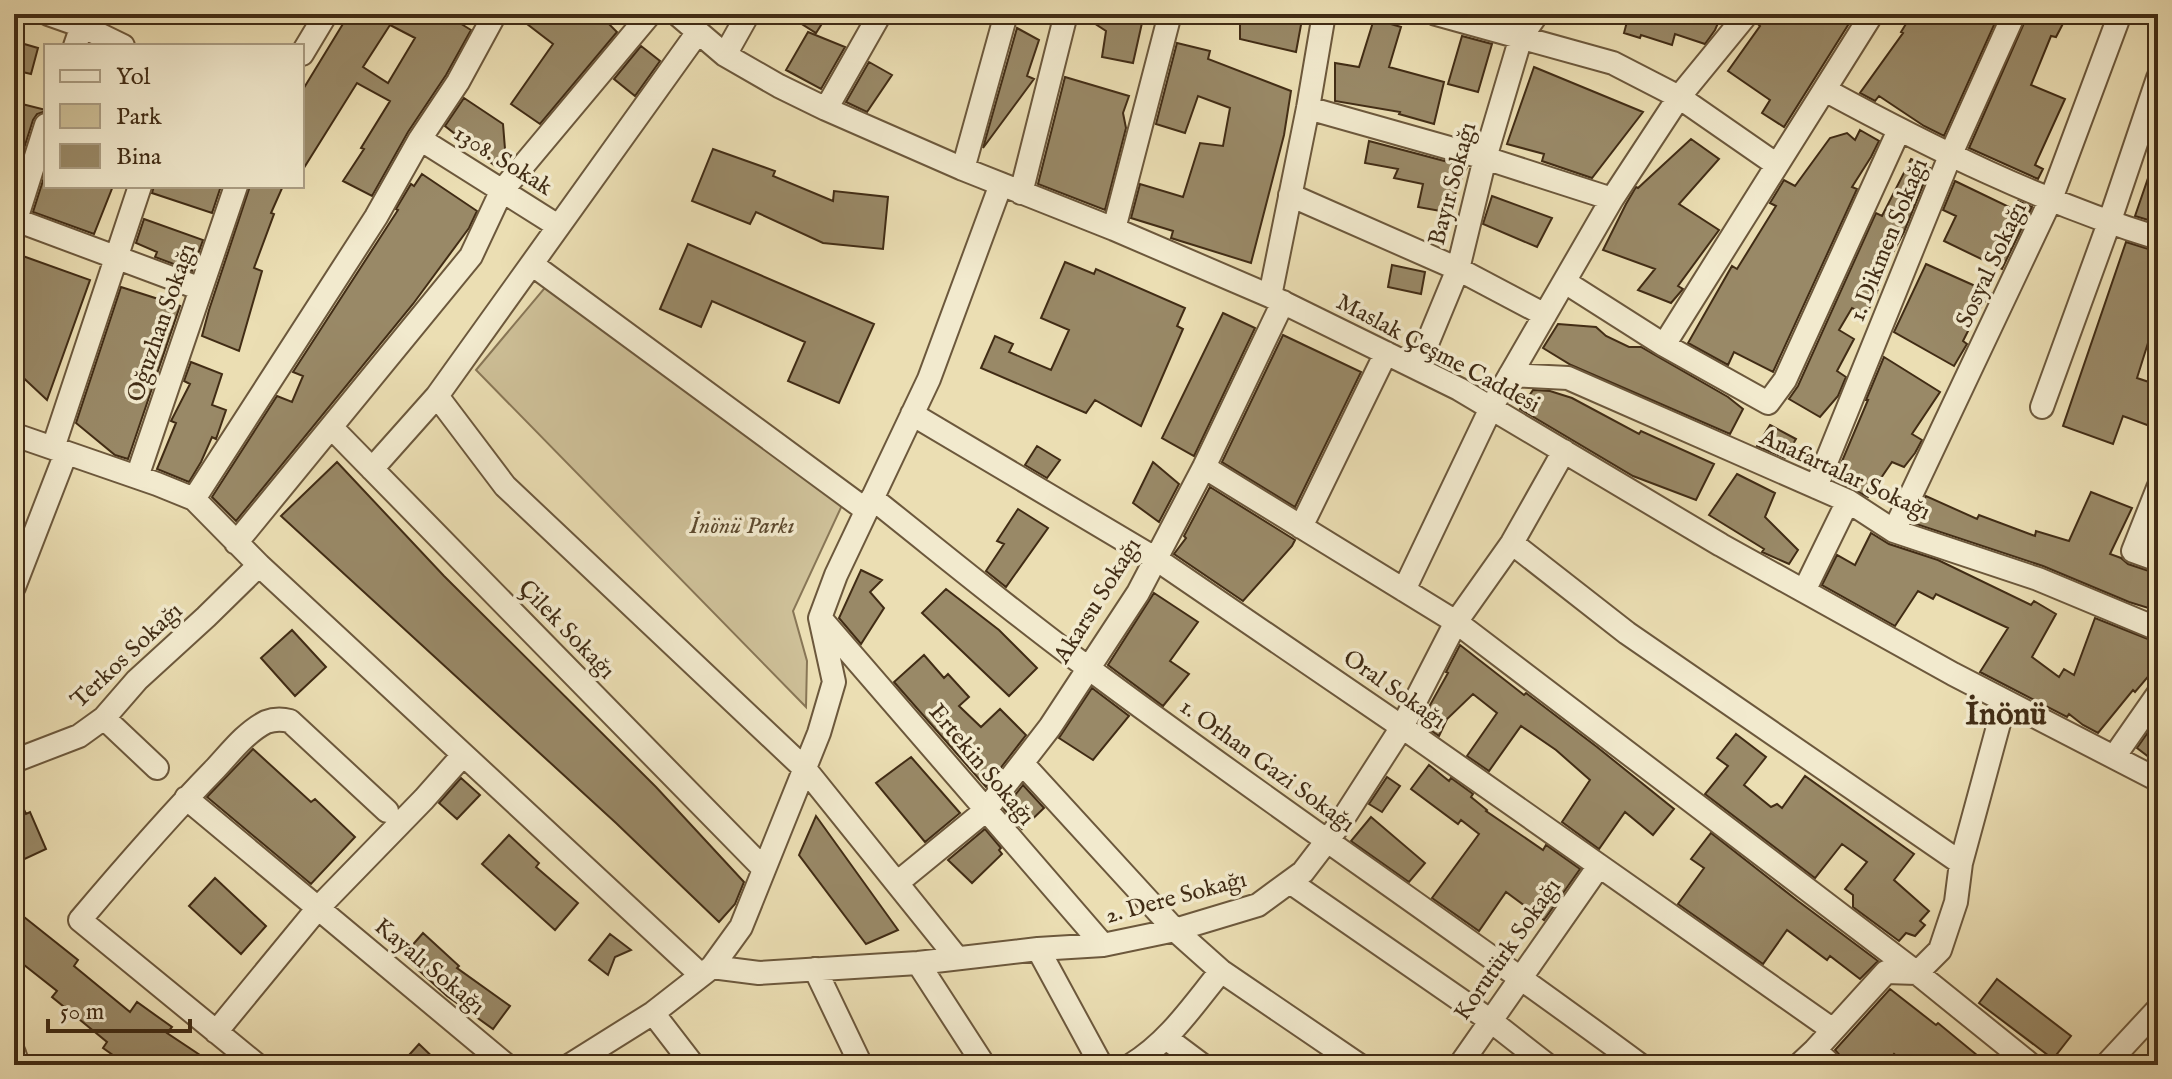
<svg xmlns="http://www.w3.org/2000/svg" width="2172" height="1079" viewBox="0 0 2172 1079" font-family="'IM FELL English',serif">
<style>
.green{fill:#cec098;stroke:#887656;stroke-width:2}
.building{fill:#998967;stroke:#412c15;stroke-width:2;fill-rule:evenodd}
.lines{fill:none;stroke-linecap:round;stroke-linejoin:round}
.minor-casing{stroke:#6c583c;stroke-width:26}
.minor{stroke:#f2eace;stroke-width:22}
.labels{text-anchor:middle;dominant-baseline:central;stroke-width:7;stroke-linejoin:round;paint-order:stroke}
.street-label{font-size:24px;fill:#412c15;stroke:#f2eace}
.park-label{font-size:24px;font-style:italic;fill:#5d4a2f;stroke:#f2eace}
.district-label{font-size:32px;font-weight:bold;fill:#412c15;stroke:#f2eace}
</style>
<rect width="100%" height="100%" fill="#ebdeb3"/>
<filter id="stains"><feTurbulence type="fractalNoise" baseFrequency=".0025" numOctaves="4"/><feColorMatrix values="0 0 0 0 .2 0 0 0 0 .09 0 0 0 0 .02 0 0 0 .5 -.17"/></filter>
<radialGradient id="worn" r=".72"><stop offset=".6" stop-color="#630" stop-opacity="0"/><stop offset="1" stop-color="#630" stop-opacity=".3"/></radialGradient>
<path class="green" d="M548,284L844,501L793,611L807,661L806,707L476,370Z"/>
<path class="building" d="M349,14H445L471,30L446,75L408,132L372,196L343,181L364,149L361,148L390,101L357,83L302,171V91ZM390,25L415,38L388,83L363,67Z
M514,14H599L617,32L540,124L511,104L553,44Z
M786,14H828L816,33Z
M1080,14H1144L1133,63L1102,57L1106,31Z
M1240,14H1303L1296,52L1240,39Z
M1629,14H1722L1715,30L1705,44L1675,34L1672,45L1641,35L1640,38L1624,33Z
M1763,14H1855L1784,127L1762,113L1770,100L1728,71L1760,26L1757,23Z
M1912,14H1999L1944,136L1924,126L1879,96L1875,101L1860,93L1903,33L1901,32Z
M2028,14H2068L2056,37L2051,36L2031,85L2065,99L2035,165L2043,169L2038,179L1969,148Z
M1374,19L1401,27L1389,67L1444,82L1434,124L1399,114L1400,112L1335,101V63L1359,67Z
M1017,28L1039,40L1027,76L1034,79L983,148Z
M808,32L845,47L821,89L786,70Z
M1462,36L1492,44L1478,92L1448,84Z
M14,41L38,48L31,74L14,70Z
M1177,43L1210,51L1208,59L1291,91L1284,135L1251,263L1171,238L1173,231L1131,218L1140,184L1183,197L1200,143L1223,146L1230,108L1198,96L1185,133L1156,124Z
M641,46L660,61L635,96L614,79Z
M869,62L892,75L867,112L846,102Z
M1534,67L1643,112L1592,178L1542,161L1544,154L1507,144Z
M1065,77L1129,96L1123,113L1126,128L1105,210L1038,184Z
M464,98L503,124L505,149L494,165L445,126Z
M14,102L46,110V111L37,114L33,120L14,180Z
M1860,130L1879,141L1871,157L1852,187L1857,189L1773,372L1734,352L1728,365L1688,343L1732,266L1737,269L1776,206L1770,203L1784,180L1795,186L1830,138L1847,133L1855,140Z
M1691,139L1719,159L1679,204L1719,230L1678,286L1683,289L1671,303L1638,290L1655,269L1603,250L1626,204L1636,187L1638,188Z
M1369,141L1467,167L1456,191L1452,213L1418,207L1423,184L1394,178L1398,169L1365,163Z
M713,149L775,171L773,176L833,201L834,191L888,197L883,249L823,243L756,212L750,224L692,201Z
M2156,155L2158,156V223L2135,216Z
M1911,159L1930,168L1904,232L1891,256L1876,294L1866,315L1852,308L1839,330L1854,339L1837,371L1846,377L1838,396L1820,417L1789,399L1798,386L1876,213L1882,216Z
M46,171V186H113L94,234L33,212Z
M422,174L477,211L469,228L413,304L236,521L212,497L277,396L292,402L303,376L293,372L398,210L396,209L411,184L414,186Z
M1955,181L2013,209L2018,201L2032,207L2002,269L1944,241L1956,216L1943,210Z
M154,186H221L212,213L152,193Z
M250,186H283L271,213L274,214L254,268L262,271L239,351L202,336L209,310Z
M1492,196L1552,218L1537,247L1483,224Z
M144,219L203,240L192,271L155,257L157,252L136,243Z
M2126,242L2158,252V311L2137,378L2158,385V429L2123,416L2113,444L2063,426Z
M688,244L874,324L839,403L788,381L805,342L712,301L701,327L660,309Z
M20,255L90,280L47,400L14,369V276Z
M1065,262L1094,274L1096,269L1185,308L1177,326L1183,329L1141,426L1095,400L1086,413L981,368L995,336L1013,344L1009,352L1051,370L1069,330L1041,318Z
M1926,264L1991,293L1977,313L1963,341L1967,344L1954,366L1894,332Z
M1392,265L1425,272L1421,294L1388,287Z
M121,287L180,306L128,459L115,455L76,423Z
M1223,313L1255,328L1194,456L1162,438Z
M1558,324L1596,327L1606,336L1629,347H1641L1728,397L1743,409L1730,434L1571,365L1543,348Z
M1283,335L1361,372L1295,507L1222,462Z
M1884,357L1940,392L1912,434L1922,440L1915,453L1904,467L1892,462L1868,497L1834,480L1868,400H1866Z
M191,362L222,374L212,405L226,410L216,439L212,437L201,462L189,482L157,469L176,423L171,421L190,384L184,381Z
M1533,390L1550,391L1572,398L1639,434L1641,431L1714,464L1696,500L1633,476L1520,409Z
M1770,425L1796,439L1785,458L1757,446Z
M1037,446L1060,460L1047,478L1025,465Z
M337,462L444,576L656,787L744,882L735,904L719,922L616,823L281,516Z
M1153,462L1179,484L1159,522L1133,503Z
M1737,474L1775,493L1765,517L1798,550L1789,564L1762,552L1764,549L1709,515Z
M1210,487L1295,540L1292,546L1243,601L1174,554L1186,538L1184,536Z
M2091,492L2132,508L2110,554L2121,558L2128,564L2158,574V611L2129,602L2043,566L1913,523L1926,496L1977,519L1979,515L2035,536L2036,531L2069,541Z
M1018,509L1048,528L1006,587L986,571L1004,544L997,541Z
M1871,533L1889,544L1938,560L2031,605L2034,601L2056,614L2032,657L2059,677L2064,669L2074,675L2095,618L2158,643V665L2135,692L2133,690L2098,733L2083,725L2069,714L2067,717L1980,672L2008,628L1936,594L1933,599L1918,591L1895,626L1822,585L1837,555L1855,565Z
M861,570L882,580L870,592L884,608L861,644L839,618Z
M946,589L999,630L1037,668L1009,696L922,613Z
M1154,593L1198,622L1170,661L1189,674L1163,706L1108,665Z
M292,630L326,667L295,696L261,658Z
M1460,645L1524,695L1526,693L1597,747L1674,809L1653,835L1625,812L1599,849L1562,822L1590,780L1556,750L1521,726L1489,771L1467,756L1497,713L1473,694L1447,719L1439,736L1420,723L1448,673L1446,672Z
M924,655L944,678L948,674L969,697L959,706L981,727L1000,709L1026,735L986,787L894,682Z
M1092,688L1129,716L1093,760L1059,738Z
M2158,718V764L2137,748Z
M1736,734L1766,757L1744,785L1771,807L1777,804L1782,808L1805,776L1914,854L1894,880L1929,911L1920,921L1925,925L1915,936L1906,933L1899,941L1853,907V895L1845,889L1867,862L1842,844L1815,878L1705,794L1728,766L1717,758Z
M253,749L311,802L315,799L355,837L311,884L207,797Z
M911,757L960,813L925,842L876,783Z
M1429,765L1449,781L1451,778L1473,794L1471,797L1487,810L1486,811L1543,850L1546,845L1580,869L1544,920L1506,892L1479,931L1432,898L1479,834L1461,820L1458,824L1411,789Z
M1387,777L1400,786L1382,812L1369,804Z
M461,778L480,795L457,819L439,803Z
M1023,785L1044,808L1022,829L1004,809Z
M14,788L26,814L30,812L46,849L14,864Z
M816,816L898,930L866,944L799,855Z
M1371,817L1425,863L1409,882L1351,841Z
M985,829L1001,848L999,850L1002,854L972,883L948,860Z
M1711,833L1798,901L1878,961L1860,979L1830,956L1827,960L1787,930L1763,964L1678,904L1704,868L1691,859Z
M509,835L539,863L536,867L578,903L555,930L482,864Z
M215,878L266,926L241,954L189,906Z
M14,909L78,960L74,966L130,1012L137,1002L172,1027L167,1033L215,1065H127L103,1048L107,1042L52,997L57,991L14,957Z
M423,933L459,966L457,968L510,1006L493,1029L447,996L403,956Z
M610,934L631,950L615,957L608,975L589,960Z
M1997,979L2071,1036L2053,1059L1979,1003Z
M1890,989L1936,1025L1938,1023L1989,1065H1907L1894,1054L1885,1065H1845L1844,1060L1835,1050Z
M419,1044L441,1065H400Z"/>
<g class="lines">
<g class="minor-casing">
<path id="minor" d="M48,14L82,26L123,46
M677,14L725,55L779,86L826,109L963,169L1114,229L1270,296L1459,389L1721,545L1953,674L2158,780
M1436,14L1613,63L1679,97L1777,165
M75,46L86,14
M302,54L326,14
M725,55L748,14
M1825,90C1932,148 2041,202 2158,238
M1308,108L1485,158L1612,199
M826,109L880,14
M420,139L558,226
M963,169L1006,14
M1021,193L1066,14
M1290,195L1458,269L1545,315
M16,220L201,289
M14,226L46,125
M1114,229L1170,14
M533,265L866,510
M1565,282L1664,345L1768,403L1785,380L1899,130
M1270,296L1308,108L1324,14
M1664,345L1872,14
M1417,368L1458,269L1485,158L1521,37L1537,14
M1510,375L1568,378L1848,501L1894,531L2038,579L2158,629
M437,396L698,32
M2042,407L2109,223L2158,78
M912,414L1156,559L1402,727L1833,1030
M331,427L764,869
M14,439L21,437L157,484L194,499L259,565L701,975
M53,448L140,186
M1204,467L1456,622L1917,973L2031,1065
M372,469L437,396L505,486L805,769L957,958
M137,477L236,186
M1816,487L1950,156L2014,14
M2158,488L2133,551L2158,560
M872,498C945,556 1016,615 1091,670C1272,805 1459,931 1640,1065
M194,499L376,217L420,139L458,82L495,14
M1301,527L1386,353
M1894,531L2051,199L2120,14
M236,543L471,256L501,192L650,14
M1512,543L1627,633L1961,863
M14,587L66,453
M1404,590L1491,408L1612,199L1679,97L1747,14
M1804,591L1848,501
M821,619L1103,945
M104,718L157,768
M2114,757L2158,694
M14,761L79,736L104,718L137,680L206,617L259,565
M1022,763L1175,930L1221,971L1359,1065
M186,798L506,1065
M1290,882L1491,1021L1547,1065
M897,883L985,811L1050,727L1138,593L1204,467L1283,302
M1038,949L1101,1065
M918,963L984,1065
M712,967L759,973L918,963L1038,949L1103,945L1175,930L1258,905L1303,872L1339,825L1402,727L1456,622L1512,543L1564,451
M815,969L861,1065
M653,1013L693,1065
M216,1032L318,908L424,799L463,755
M1166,1038L1202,1065
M1815,1050L1831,1065
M14,1053L18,1065
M257,1065L80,920C124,868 168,817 216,768C230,753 246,732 266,722C274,719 282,719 290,721L387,811
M570,1065L653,1013L712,967L741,927L819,733L834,682L820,618L836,575L929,379L1001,184
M1131,1065C1169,1042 1194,1004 1221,971
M1460,1065L1599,866
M1799,1065L1815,1050L1886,972L1917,973L1940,950L1956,902L1961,863L2005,701
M2106,1065L2158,1009"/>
</g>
<use href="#minor" class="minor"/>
</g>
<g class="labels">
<g class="street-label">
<text transform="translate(503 161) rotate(32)">1308. Sokak</text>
<text transform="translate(1453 184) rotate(-75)">Bayır Sokağı</text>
<text transform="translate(1889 240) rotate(-68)">1. Dikmen Sokağı</text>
<text transform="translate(1992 265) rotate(-65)">Sosyal Sokağı</text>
<text transform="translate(162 323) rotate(-71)">Oğuzhan Sokağı</text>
<text transform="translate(1438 354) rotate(28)">Maslak Çeşme Caddesi</text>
<text transform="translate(1845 475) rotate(25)">Anafartalar Sokağı</text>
<text transform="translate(1098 601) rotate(-58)">Akarsu Sokağı</text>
<text transform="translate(566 630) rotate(46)">Çilek Sokağı</text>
<text transform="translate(127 656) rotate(-43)">Terkos Sokağı</text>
<text transform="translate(1394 690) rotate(35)">Oral Sokağı</text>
<text transform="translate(981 765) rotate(50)">Ertekin Sokağı</text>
<text transform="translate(1267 766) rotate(36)">1. Orhan Gazi Sokağı</text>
<text transform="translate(1176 898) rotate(-15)">2. Dere Sokağı</text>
<text transform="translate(1508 950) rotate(-55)">Korutürk Sokağı</text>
<text transform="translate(429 967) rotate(40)">Kayalı Sokağı</text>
</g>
<g class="park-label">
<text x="742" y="526">İnönü Parkı</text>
</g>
<g class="district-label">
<text x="2006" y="715">İnönü</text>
</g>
</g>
<rect width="2172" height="1079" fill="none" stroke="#ebdeb3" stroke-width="48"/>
<rect x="16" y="16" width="2140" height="1047" fill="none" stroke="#412c15" stroke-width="4"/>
<rect x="24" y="24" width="2124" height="1031" fill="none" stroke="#412c15" stroke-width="2"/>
<rect x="44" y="44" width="260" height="144" fill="#f2eace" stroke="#ab9e84" stroke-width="2"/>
<rect x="60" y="70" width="40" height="12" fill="#f2eace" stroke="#ab9e84" stroke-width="2"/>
<text x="116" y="84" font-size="24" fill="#412c15">Yol</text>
<rect x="60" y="104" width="40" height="24" fill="#cec098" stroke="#ab9e84" stroke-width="2"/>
<text x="116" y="124" font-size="24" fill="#412c15">Park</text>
<rect x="60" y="144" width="40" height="24" fill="#998967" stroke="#ab9e84" stroke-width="2"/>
<text x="116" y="164" font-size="24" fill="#412c15">Bina</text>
<path d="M48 1019v12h142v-12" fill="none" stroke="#412c15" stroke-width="4"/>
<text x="60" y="1019" font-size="24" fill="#412c15" stroke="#f2eace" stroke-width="6" paint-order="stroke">50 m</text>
<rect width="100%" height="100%" filter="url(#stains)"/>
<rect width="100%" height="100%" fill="url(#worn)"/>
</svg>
